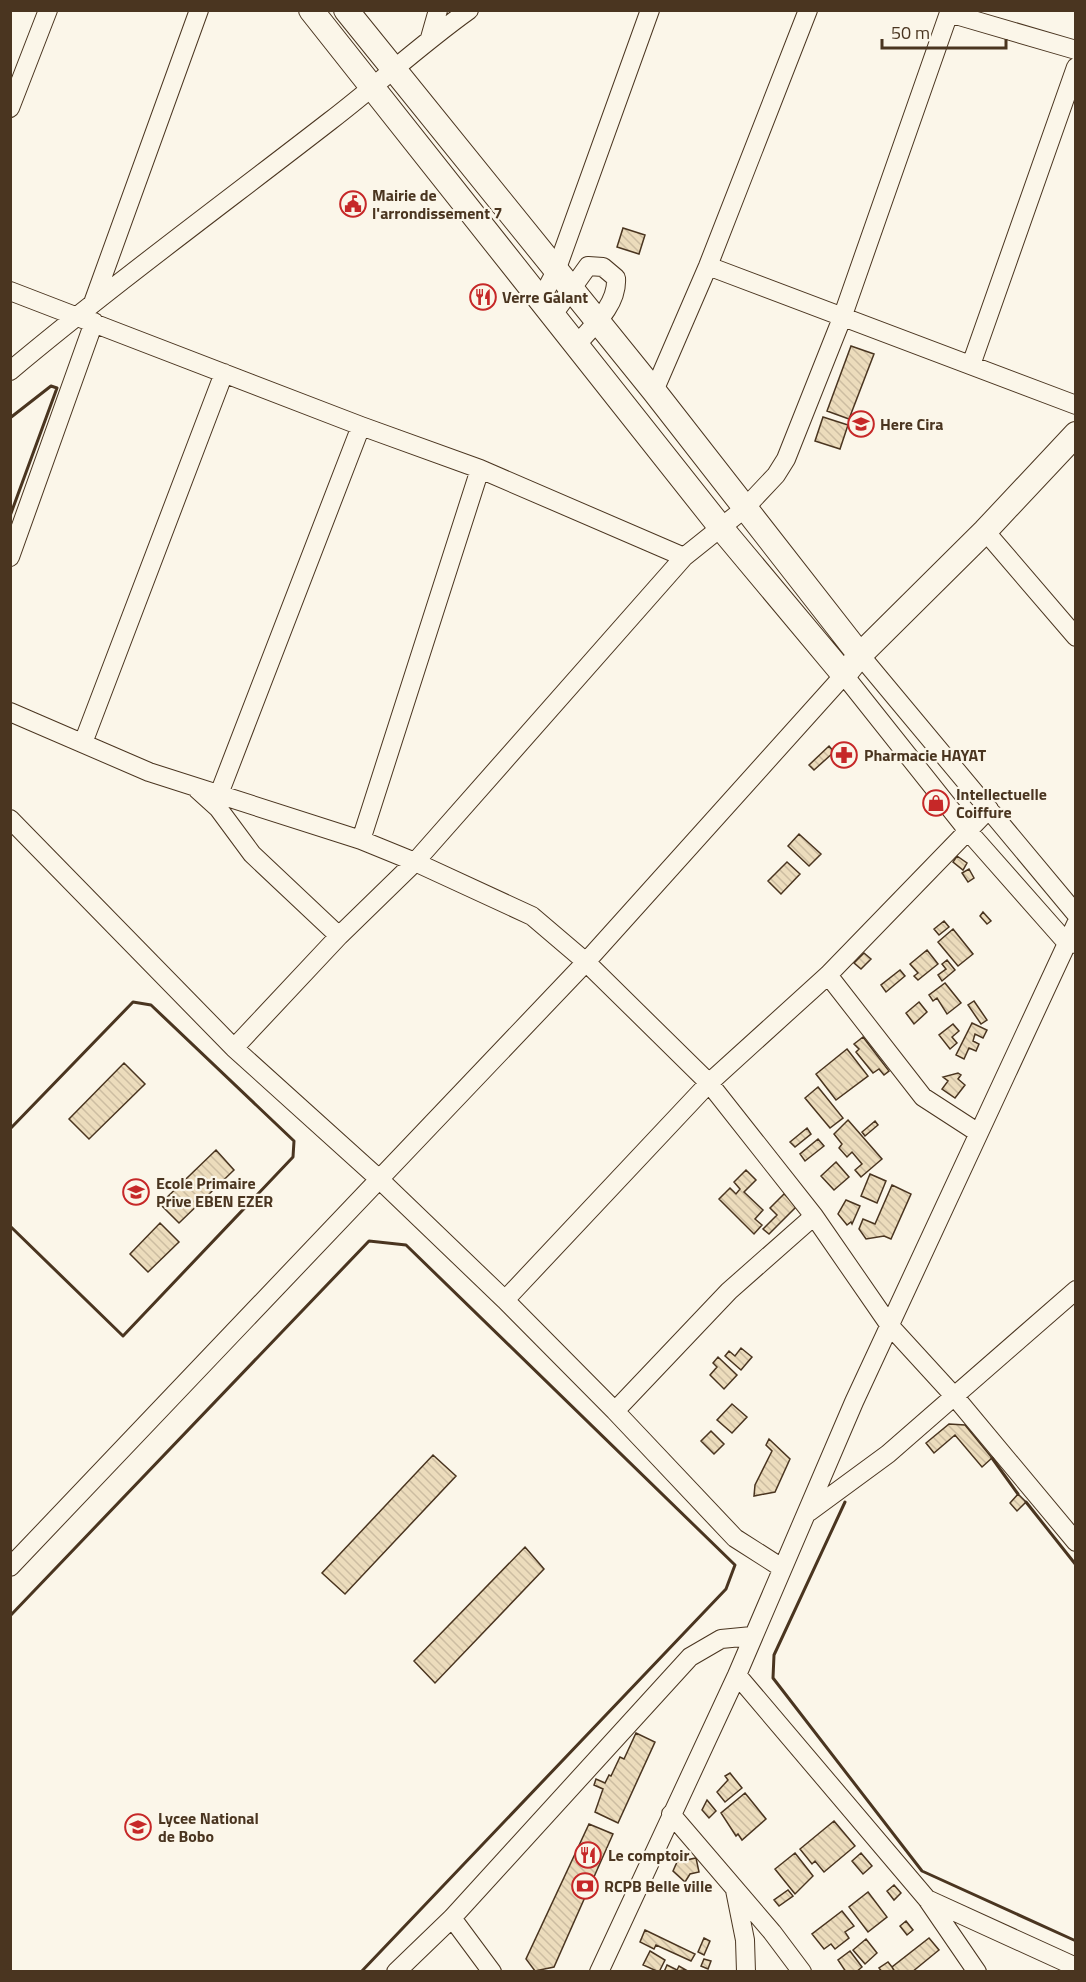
<svg xmlns="http://www.w3.org/2000/svg" width="1086" height="1982" viewBox="0 0 1086 1982" font-family="'Titillium Web',sans-serif">
<style>
.building{fill:url(#building-back-hatch);stroke:#4a3520;stroke-width:1.5}
.lines{fill:none;stroke-linecap:round;stroke-linejoin:round}
.minor-casing{stroke:#4a3520;stroke-width:20}
.major-casing{stroke:#4a3520;stroke-width:26}
.minor{stroke:#fbf6e9;stroke-width:18}
.major{stroke:#fbf6e9;stroke-width:24}
.wall{stroke:#4a3520;stroke-width:3}
.labels{text-anchor:middle;dominant-baseline:central;stroke-width:4.5;stroke-linejoin:round;paint-order:stroke}
.poi-label{font-size:16px;font-weight:bold;fill:#4a3520;stroke:#fbf6e9;text-anchor:start}
</style>
<defs>
<pattern id="building-back-hatch" width="6" height="6" patternUnits="userSpaceOnUse" patternTransform="scale(1.5)"><rect width="6" height="6" fill="#ecdcbc"/><path d="M-1 5l2 2M0 0l6 6M5-1l2 2" fill="none" stroke="#ccbda1"/></pattern>
</defs>
<rect width="100%" height="100%" fill="#fbf6e9"/>
<path class="building" d="M623,228L645,235L639,254L617,247Z
M851,346L874,354L849,419L827,411Z
M823,417L848,425L840,449L815,441Z
M829,746L834,752L814,770L809,765Z
M799,834L821,854L809,866L788,846Z
M957,856L967,863L963,870L953,862Z
M787,862L800,874L781,894L768,881Z
M969,869L974,878L968,882L962,873Z
M983,912L991,921L987,924L980,916Z
M944,921L949,927L939,935L934,929Z
M953,929L973,954L958,966L938,942Z
M927,950L938,964L918,980L914,976L918,973L910,964Z
M864,953L871,959L861,969L854,963Z
M947,960L955,970L942,981L938,975L946,969L942,964Z
M900,970L905,976L886,992L881,985Z
M945,983L961,1003L947,1014L937,998L933,1001L929,995Z
M974,1001L987,1020L981,1024L968,1005Z
M919,1002L927,1012L914,1024L906,1013Z
M972,1023L987,1030L983,1038L975,1034L973,1041L979,1044L976,1051L969,1048L964,1059L956,1055Z
M953,1024L959,1031L952,1037L957,1043L950,1049L939,1035Z
M863,1037L889,1071L884,1075L879,1069L873,1073L856,1052L859,1049L854,1044Z
M847,1049L868,1076L836,1100L816,1074Z
M124,1063L145,1084L89,1139L69,1119Z
M958,1073L961,1075L958,1079L965,1085L955,1098L942,1089L948,1081L943,1077Z
M818,1087L843,1118L830,1128L805,1098Z
M848,1120L882,1159L861,1177L855,1170L862,1164L852,1152L847,1157L839,1148L842,1144L834,1134Z
M875,1121L878,1125L865,1136L862,1132Z
M807,1128L811,1134L795,1147L790,1142Z
M818,1139L824,1146L805,1161L800,1154Z
M216,1150L234,1170L179,1223L160,1204Z
M836,1162L849,1177L834,1190L821,1176Z
M746,1170L756,1180L744,1192L763,1210L755,1219L762,1225L754,1234L719,1199L730,1188L736,1194L740,1189L734,1182Z
M870,1174L886,1181L877,1203L861,1196Z
M892,1185L911,1194L891,1239L884,1236L866,1239L859,1229L863,1219L875,1224Z
M784,1194L797,1206L769,1234L763,1229L777,1215L770,1208Z
M846,1200L860,1206L852,1224L851,1222L847,1225L838,1214Z
M160,1223L179,1242L148,1272L130,1254Z
M741,1348L752,1357L741,1370L725,1356L729,1351L735,1356Z
M718,1357L737,1375L724,1389L710,1375L717,1367L713,1363Z
M732,1404L747,1417L732,1433L717,1420Z
M949,1424L965,1425L992,1458L982,1467L955,1435L934,1453L926,1443Z
M711,1431L724,1444L714,1454L701,1441Z
M769,1439L790,1459L775,1492L754,1496L755,1485L772,1451L766,1445Z
M433,1455L456,1476L345,1594L322,1573Z
M1018,1494L1026,1502L1017,1511L1010,1503Z
M525,1547L544,1569L435,1683L414,1661Z
M636,1733L655,1742L618,1823L595,1812L603,1789L594,1785L596,1779L605,1783L609,1775L611,1776L620,1757L624,1759Z
M730,1773L742,1788L725,1802L717,1792L728,1780L725,1776Z
M745,1793L766,1819L742,1840L738,1834L736,1836L721,1813Z
M707,1800L716,1811L709,1818L702,1810Z
M834,1821L855,1846L824,1872L815,1861L812,1864L800,1849Z
M589,1824L613,1834L554,1967L535,1971L526,1959Z
M795,1853L813,1876L795,1894L775,1869Z
M861,1853L872,1866L863,1874L852,1861Z
M696,1858L699,1872L690,1874L685,1882L673,1871L677,1862Z
M894,1885L901,1893L894,1900L887,1891Z
M788,1890L793,1896L779,1906L774,1900Z
M868,1892L887,1917L868,1932L849,1907Z
M842,1911L854,1926L845,1932L849,1938L835,1949L831,1944L824,1949L812,1934Z
M906,1921L913,1930L907,1935L900,1926Z
M645,1930L695,1954L691,1961L656,1945L654,1949L640,1942Z
M704,1938L710,1941L704,1955L698,1952Z
M929,1938L939,1950L912,1972H895L892,1967Z
M866,1939L877,1953L865,1964L853,1950Z
M650,1951L665,1960L659,1972L643,1965Z
M850,1951L862,1967L856,1972H846L838,1960Z
M704,1959L711,1961L708,1969L701,1966Z
M888,1962L892,1967L895,1972H882L879,1968Z
M667,1965L677,1970L679,1966L686,1970L664,1972Z"/>
<g class="lines">
<g class="minor-casing">
<path id="minor" d="M949,13L1076,50
M430,38L438,10
M10,108L48,10
M708,266L1076,405
M10,291L361,426L480,469L684,557
M540,301L556,271L650,10
M93,303L199,10
M552,316L588,266L603,267L616,278C618,305 592,327 576,345
M971,365L1076,67
M10,371C114,284 223,204 330,121C377,85 420,45 469,10
M654,391L708,266L808,10
M985,531L1076,637
M10,557L94,322
M860,655L1076,914
M10,712L149,772L361,840L415,862L532,916L586,962L709,1083L814,1216L890,1326L955,1397L1076,1542
M83,743L224,373
M197,789L218,808L252,854L339,936
M219,794L361,426
M10,819L234,1048L378,1178L505,1300L615,1411L735,1538L782,1568
M361,840L480,469
M828,975L923,1097L977,1132
M234,1048L339,936L415,862L684,557L744,509L776,475L786,459L842,318L950,10
M505,1300L709,1083L828,975L989,809
M615,1411L729,1291L814,1216
M809,1512L888,1454L1076,1290
M10,1567L586,962L844,675L968,831L1066,942L1076,944
M737,1675L927,1899L977,1972
M671,1814L772,1932L802,1972
M735,1890L745,1940L746,1972
M927,1899L1076,1967
M452,1918L492,1972
M396,1972L452,1918L690,1657L721,1639L752,1636
M599,1972L737,1675L854,1402L1076,924"/>
</g>
<g class="major-casing">
<path id="major" d="M311,10L722,529L844,675L860,655L985,531L1076,434
M346,10L654,391L860,655"/>
</g>
<use href="#minor" class="minor"/>
<use href="#major" class="major"/>
<path class="wall" d="M10,418L51,386L57,388L10,516
M10,1129L133,1002L151,1005L294,1141L293,1157L123,1336L10,1226
M992,1458L1018,1494
M845,1502L774,1655L773,1678L922,1871L1076,1941
M1026,1502L1076,1565
M10,1616L369,1241L406,1245L735,1565L726,1589L361,1972"/>
</g>
<defs>
<g id="civic-ring" transform="scale(1.35)"><circle r="9.5" fill="#fbf6e9" stroke="#c62828" stroke-width="1.5"/><path d="M-.6-6.5H3V-4.5H.6V-3L4-1V1h2V6H-6V1h2V-1L-.6-3ZM-1.2 2.5V6h2.4V2.5Z" fill="#c62828"/></g>
<g id="restaurant-ring" transform="scale(1.35)"><circle r="9.5" fill="#fbf6e9" stroke="#c62828" stroke-width="1.5"/><path d="M-5-6h1v4h1v-4h1v4h1v-4h1v5L-1.5 .5V6h-2V.5L-5-1ZM5-6V6H3V1.5H1.5Q1.5-4 5-6Z" fill="#c62828"/></g>
<g id="school-ring" transform="scale(1.35)"><circle r="9.5" fill="#fbf6e9" stroke="#c62828" stroke-width="1.5"/><path d="M0-5L7-2L0 1L-7-2ZM-4 1L0 2.5L4 1V4Q0 6-4 4Z" fill="#c62828"/></g>
<g id="pharmacy-ring" transform="scale(1.35)"><circle r="9.5" fill="#fbf6e9" stroke="#c62828" stroke-width="1.5"/><path d="M-2-6h4v4h4v4h-4v4h-4v-4h-4v-4h4Z" fill="#c62828"/></g>
<g id="shop-ring" transform="scale(1.35)"><circle r="9.5" fill="#fbf6e9" stroke="#c62828" stroke-width="1.5"/><path d="M-5-2.5h2.3a2.7 3.5 0 0 1 5.4 0H5L5.5 6h-11ZM-1.5-2.5h3a1.5 2.3 0 0 0-3 0Z" fill="#c62828"/></g>
<g id="bank-ring" transform="scale(1.35)"><circle r="9.5" fill="#fbf6e9" stroke="#c62828" stroke-width="1.5"/><path d="M-6-4H6V4H-6ZM0-2.3a2.3 2.3 0 1 0 0 4.6a2.3 2.3 0 1 0 0-4.6Z" fill="#c62828"/></g>
</defs>
<g fill-rule="evenodd">
<use href="#civic-ring" x="353" y="204"/>
<use href="#restaurant-ring" x="483" y="297"/>
<use href="#school-ring" x="861" y="424"/>
<use href="#pharmacy-ring" x="844" y="755"/>
<use href="#shop-ring" x="936" y="803"/>
<use href="#school-ring" x="136" y="1192"/>
<use href="#school-ring" x="138" y="1827"/>
<use href="#restaurant-ring" x="588" y="1855"/>
<use href="#bank-ring" x="585" y="1886"/>
</g>
<g class="labels">
<g class="poi-label">
<text x="372" y="195">Mairie de<tspan x="372" dy="18">l'arrondissement 7</tspan></text>
<text x="502" y="297">Verre Galant</text>
<text x="880" y="424">Here Cira</text>
<text x="864" y="755">Pharmacie HAYAT</text>
<text x="956" y="794">Intellectuelle<tspan x="956" dy="18">Coiffure</tspan></text>
<text x="156" y="1183">Ecole Primaire<tspan x="156" dy="18">Prive EBEN EZER</tspan></text>
<text x="158" y="1818">Lycee National<tspan x="158" dy="18">de Bobo</tspan></text>
<text x="608" y="1855">Le comptoir</text>
<text x="604" y="1886">RCPB Belle ville</text>
</g>
</g>
<rect width="1086" height="1982" fill="none" stroke="#4a3520" stroke-width="24"/>
<path d="M882 39v9h124v-9" fill="none" stroke="#4a3520" stroke-width="3"/>
<text x="891" y="39" font-size="18" fill="#4a3520" stroke="#fbf6e9" stroke-width="4.5" paint-order="stroke">50 m</text>
</svg>
